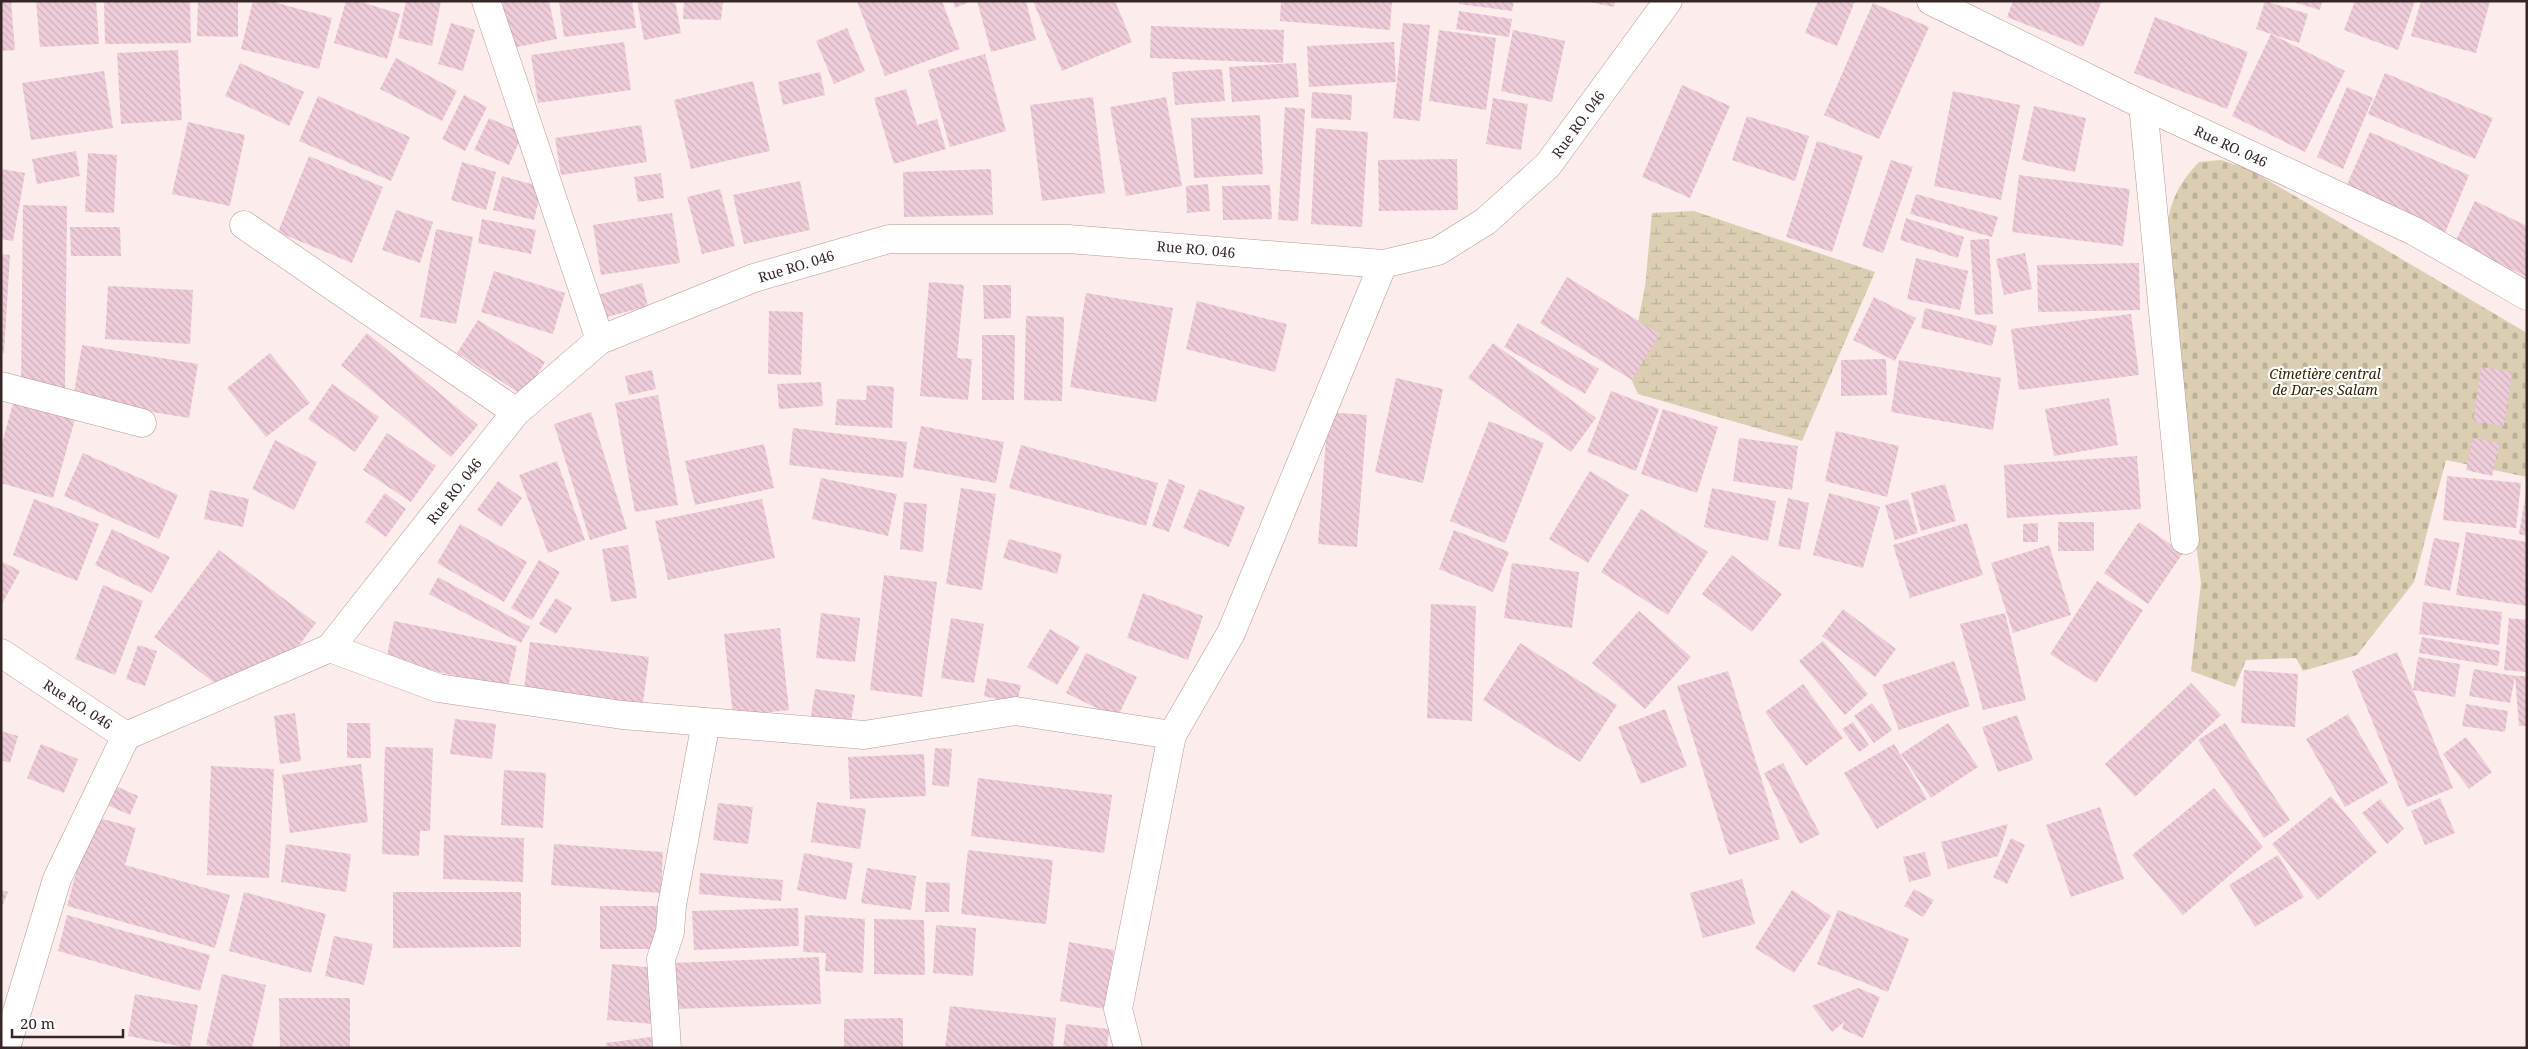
<svg xmlns="http://www.w3.org/2000/svg" width="2528" height="1049" viewBox="0 0 2528 1049" font-family="'Noto Serif',serif">
<style>
.wetland{fill:url(#wetland-marsh)}
.cemetery{fill:url(#cemetery-stones)}
.building{fill:url(#building-back-hatch)}
.lines{fill:none;stroke-linecap:round;stroke-linejoin:round}
.minor-casing{stroke:#bb9794;stroke-width:29}
.minor{stroke:#fff;stroke-width:28}
.labels{text-anchor:middle;dominant-baseline:central;stroke-width:4.5;stroke-linejoin:round;paint-order:stroke}
.street-label{font-size:14px;fill:#362726;stroke:#fefefe}
.park-label{font-size:14px;font-style:italic;fill:#362600;stroke:#fefefe}
</style>
<defs>
<pattern id="wetland-marsh" width="20" height="14" patternUnits="userSpaceOnUse" patternTransform="scale(1.25)"><rect width="20" height="14" fill="#dbceb2"/><path d="M1 5h8M5 5V1M11 12h8M15 12V8" fill="none" stroke="#bdb199"/></pattern>
<pattern id="cemetery-stones" width="16" height="16" patternUnits="userSpaceOnUse" patternTransform="scale(1.25)"><rect width="16" height="16" fill="#dbceb2"/><path d="M2 7V4a2 2 0 0 1 4 0v3zM10 15v-3a2 2 0 0 1 4 0v3z" fill="#bdb199"/></pattern>
<pattern id="building-back-hatch" width="6" height="6" patternUnits="userSpaceOnUse" patternTransform="scale(1.25)"><rect width="6" height="6" fill="#efccda"/><path d="M-1 5l2 2M0 0l6 6M5-1l2 2" fill="none" stroke="#ceafbb"/></pattern>
</defs>
<rect width="100%" height="100%" fill="#fceceb"/>
<path class="wetland" d="M1694,211L1875,272L1802,441L1638,394L1628,372L1645,287L1652,213Z"/>
<path class="cemetery" d="M2221,160L2249,169L2527,333V477L2446,460L2414,582L2357,655L2303,671L2296,658L2246,660L2235,687L2191,671L2201,583L2189,486L2166,228C2172,199 2178,184 2199,162Z"/>
<path class="building" d="M1,1H11L15,50L1,51Z
M36,1H96L99,44L40,47Z
M104,1H190L191,43L105,44Z
M198,1H238V37L197,36Z
M253,1H270L332,18L319,69L241,49Z
M346,1H358L400,14L387,59L334,43Z
M406,1H441L432,46L398,38Z
M502,1H549L557,39L512,48Z
M559,1H632L636,28L564,37Z
M637,1H675L681,33L644,40Z
M684,1H723L721,20L683,19Z
M857,1H942L960,49L885,76Z
M953,1H972L955,8Z
M977,1H1026L1036,40L991,52Z
M1033,1H1115L1132,42L1062,71Z
M1281,1H1392L1390,30L1280,21Z
M1459,1H1514L1512,11L1459,4Z
M1584,1H1615L1614,7Z
M1818,1H1855L1837,46L1805,33Z
M2013,1H2102L2083,47L2007,17Z
M2265,1L2308,14L2299,43L2256,29Z
M2290,1H2322L2320,10Z
M2355,1H2415L2398,50L2344,30Z
M2421,1H2490L2476,53L2411,36Z
M1873,3L1929,27L1879,139L1824,115Z
M1459,11L1512,19L1509,37L1456,29Z
M2155,17L2248,52L2227,109L2134,73Z
M451,23L475,30L463,71L438,64Z
M1403,23L1430,25L1420,121L1393,118Z
M1151,26L1284,30L1283,63L1150,58Z
M847,28L865,71L834,84L816,41Z
M1439,30L1496,38L1486,110L1429,101Z
M1513,30L1565,41L1552,102L1501,91Z
M2271,34L2345,71L2305,152L2232,116Z
M624,42L631,90L538,103L531,55Z
M1394,42L1396,82L1309,87L1307,46Z
M178,50L182,120L121,124L117,53Z
M985,54L1006,131L950,147L928,70Z
M396,58L457,91L442,121L380,89Z
M240,63L304,92L289,126L225,96Z
M1296,63L1299,97L1232,102L1229,67Z
M1222,69L1225,101L1175,105L1172,72Z
M104,71L113,128L31,140L22,83Z
M820,72L825,95L783,105L778,82Z
M2385,73L2493,118L2475,159L2368,114Z
M753,81L770,151L691,169L674,100Z
M1682,85L1730,106L1690,198L1642,177Z
M2347,87L2373,98L2343,169L2317,157Z
M906,89L917,125L937,119L946,149L894,164L874,98Z
M1953,91L2020,105L2001,200L1934,186Z
M1312,92L1352,95L1351,120L1311,118Z
M464,95L487,107L465,151L442,139Z
M318,96L410,137L391,181L299,141Z
M1093,97L1105,193L1042,201L1030,105Z
M1166,97L1182,186L1126,196L1110,107Z
M1493,98L1528,104L1521,150L1486,144Z
M2034,106L2086,118L2075,172L2022,160Z
M1285,107L1305,109L1298,221L1278,220Z
M1260,115L1263,174L1194,178L1191,118Z
M1747,116L1809,136L1795,181L1732,160Z
M489,118L523,133L509,165L474,150Z
M188,122L245,135L230,206L172,194Z
M641,125L647,162L561,175L555,138Z
M1316,128L1368,132L1362,227L1311,224Z
M2370,132L2469,175L2445,233L2345,189Z
M1817,141L1863,156L1832,252L1786,237Z
M76,151L80,176L37,184L32,159Z
M88,153L117,155L114,213L85,212Z
M309,156L383,187L352,263L278,232Z
M1457,159L1458,210L1379,211L1378,160Z
M1891,160L1913,167L1883,253L1862,246Z
M462,162L496,172L486,210L451,200Z
M1,169L25,173L13,241L1,239Z
M991,169L993,215L904,217L903,172Z
M661,173L664,198L638,202L634,177Z
M2019,175L2130,189L2123,246L2012,232Z
M502,176L542,187L534,220L493,210Z
M800,181L810,230L744,244L733,195Z
M1208,184L1210,211L1187,213L1186,186Z
M1270,185L1272,219L1223,220L1222,186Z
M720,189L735,246L702,254L687,197Z
M1916,194L1998,217L1992,237L1910,214Z
M2475,201L2527,226V277L2455,242Z
M23,205L67,206L65,389L21,388Z
M396,210L433,222L420,263L382,250Z
M672,213L680,263L601,275L593,225Z
M1906,218L1964,237L1958,258L1900,240Z
M482,219L536,230L531,254L478,243Z
M70,227H120L121,256H71Z
M436,229L473,237L456,324L420,317Z
M1989,239L1993,314L1975,315L1970,240Z
M2025,253L2032,289L2004,295L1996,259Z
M1,254L10,255L4,353H1Z
M1916,258L1968,271L1960,310L1907,299Z
M2139,263L2140,310L2038,312L2037,265Z
M494,271L565,293L553,334L481,312Z
M1567,277L1660,334L1632,380L1540,323Z
M929,282L964,285L957,358L972,359L968,400L920,396Z
M642,283L648,306L603,318L597,295Z
M983,285H1011V318L984,319Z
M108,286L193,290L190,344L105,339Z
M1086,293L1173,308L1156,402L1070,387Z
M1874,297L1916,318L1895,361L1853,340Z
M1197,301L1287,324L1275,372L1186,349Z
M1925,308L1997,326L1992,346L1921,328Z
M769,311L803,312L801,375L768,374Z
M2131,314L2139,375L2019,390L2011,329Z
M1026,316L1064,317L1062,401L1024,400Z
M478,320L545,362L524,396L457,353Z
M1518,323L1599,369L1585,394L1504,347Z
M367,333L478,425L451,457L341,365Z
M982,335H1015L1014,400H982Z
M1493,343L1596,418L1571,452L1468,378Z
M82,345L198,364L189,418L73,399Z
M270,353L310,403L266,437L227,388Z
M1886,359L1887,395L1841,396V360Z
M1899,360L2001,378L1993,430L1891,412Z
M2481,367L2512,372L2504,426L2473,421Z
M652,370L656,389L629,395L625,376Z
M1396,378L1443,389L1423,483L1375,472Z
M821,382L823,406L779,409L777,384Z
M332,384L379,417L355,452L308,419Z
M867,385L894,387L892,428L835,425L837,399L866,400Z
M1611,391L1659,409L1636,471L1587,452Z
M658,395L678,505L635,512L615,403Z
M15,396L77,412L53,498L1,483V447Z
M2109,398L2118,445L2054,456L2045,409Z
M1663,409L1718,427L1697,493L1641,474Z
M591,412L627,529L590,540L554,424Z
M1328,412L1367,415L1357,547L1318,544Z
M1489,421L1544,443L1505,543L1450,521Z
M921,426L1004,442L996,483L913,468Z
M793,428L907,442L903,478L789,465Z
M1836,431L1899,446L1887,497L1825,481Z
M387,433L436,466L411,502L363,470Z
M1739,438L1798,446L1792,490L1733,481Z
M2473,438L2500,443L2492,476L2466,470Z
M275,440L317,462L294,510L252,489Z
M764,444L774,488L695,505L685,461Z
M1021,445L1158,483L1146,526L1009,488Z
M83,453L178,495L159,539L64,496Z
M2137,456L2141,509L2007,518L2004,465Z
M557,461L585,540L548,553L519,475Z
M1590,471L1629,495L1588,563L1549,539Z
M2447,476L2521,483L2516,528L2443,520Z
M821,478L897,494L888,536L812,519Z
M1169,479L1185,486L1169,532L1152,526Z
M498,481L522,498L501,527L477,510Z
M1945,484L1956,521L1921,531L1911,493Z
M961,488L996,494L982,590L946,584Z
M1712,488L1776,501L1768,541L1704,527Z
M1199,489L1245,507L1229,547L1183,528Z
M210,490L249,499L243,527L204,519Z
M385,493L406,509L386,537L365,522Z
M1829,493L1880,507L1863,568L1813,555Z
M2526,493H2527V536L2519,534Z
M1788,498L1809,503L1800,550L1778,546Z
M34,499L99,524L77,581L13,555Z
M762,499L775,558L668,580L655,521Z
M1908,499L1918,533L1895,540L1885,505Z
M904,502L927,504L923,552L900,549Z
M1641,509L1708,552L1668,615L1601,572Z
M2058,522H2094V551H2058Z
M2139,522L2183,553L2148,604L2104,573Z
M1967,523L1983,575L1910,598L1893,545Z
M2038,523V542H2023V524Z
M460,524L527,562L504,602L437,563Z
M112,529L170,557L152,593L95,565Z
M1454,530L1509,552L1493,592L1439,569Z
M2466,532L2527,542V606L2456,595Z
M2434,538L2460,543L2450,591L2424,585Z
M1009,539L1062,554L1057,574L1003,558Z
M628,545L637,598L611,602L602,549Z
M2049,545L2071,615L2013,633L1991,563Z
M219,550L316,623L290,657L220,687L154,637Z
M1732,555L1782,594L1752,632L1702,594Z
M539,560L560,572L532,620L511,608Z
M1,561L20,571L1,606Z
M1512,563L1579,572L1572,628L1504,618Z
M884,575L937,582L922,697L870,690Z
M438,577L530,627L521,643L429,594Z
M2097,581L2143,610L2096,683L2050,654Z
M103,585L143,601L115,675L75,659Z
M1143,593L1203,616L1188,660L1127,638Z
M556,598L572,608L556,634L539,624Z
M2423,602L2502,612L2499,645L2419,634Z
M1431,604L1476,606L1472,721L1427,718Z
M1843,609L1896,649L1875,677L1822,636Z
M1639,611L1691,657L1645,709L1592,663Z
M821,613L860,618L855,662L816,658Z
M2005,613L2026,700L1983,710L1960,624Z
M951,618L984,624L974,683L941,678Z
M2509,618L2527,620V672L2504,670Z
M394,621L517,646L508,687L386,661Z
M780,628L789,710L733,716L724,634Z
M1050,629L1080,647L1057,685L1027,667Z
M2422,637L2500,651L2498,666L2419,653Z
M1823,641L1868,694L1845,715L1799,661Z
M530,642L649,657L643,703L524,689Z
M1520,643L1617,705L1580,762L1483,700Z
M138,645L157,651L145,686L126,679Z
M2397,652L2413,690L2418,657L2460,664L2455,697L2413,690L2453,788L2407,807L2352,671Z
M1086,653L1137,677L1117,718L1066,693Z
M1954,661L1970,706L1899,730L1882,685Z
M2474,669L2515,676L2510,703L2469,696Z
M2244,670L2298,674L2295,727L2241,723Z
M1728,671L1780,839L1729,855L1677,686Z
M2515,676H2527V726H2519Z
M987,678L1021,685L1017,704L984,696Z
M2191,683L2221,715L2135,797L2105,764Z
M1803,684L1843,738L1806,766L1765,712Z
M815,689L855,695L851,722L811,716Z
M1872,703L1892,730L1874,743L1854,716Z
M2466,704L2508,711L2505,732L2462,726Z
M1665,709L1687,766L1641,784L1618,727Z
M295,713L301,761L280,764L274,716Z
M2348,714L2388,783L2345,807L2306,739Z
M2017,715L2033,760L1998,772L1982,727Z
M455,719L496,724L492,759L450,754Z
M1853,722L1869,745L1859,752L1842,729Z
M347,723H370L371,758H347Z
M1948,723L1978,767L1931,798L1901,754Z
M2225,723L2290,820L2264,838L2198,740Z
M1,731L18,736L10,763L1,760Z
M2466,737L2492,772L2469,789L2443,754Z
M41,744L78,759L64,793L27,778Z
M1894,744L1927,799L1877,829L1844,773Z
M385,747L433,748L430,831H420L419,856L382,854Z
M935,748L952,749L949,787L932,785Z
M924,754L926,796L850,799L848,757Z
M1783,763L1820,834L1800,844L1764,773Z
M361,764L368,822L290,833L282,775Z
M211,766L274,769L269,878L207,875Z
M504,770L546,773L543,828L501,825Z
M978,778L1112,795L1104,853L971,836Z
M111,784L138,796L130,815L103,803Z
M2214,788L2263,847L2183,915L2132,855Z
M2331,796L2377,852L2318,900L2272,844Z
M2440,798L2455,833L2425,845L2411,811Z
M2380,799L2404,829L2387,844L2362,813Z
M817,802L866,809L860,849L811,842Z
M718,803L753,807L748,844L713,840Z
M2100,807L2124,879L2071,897L2046,825Z
M92,816L136,828L125,865L230,895L215,948L67,906Z
M2008,824L1998,856L1948,869L1941,842Z
M444,835L524,838L523,882L443,879Z
M2011,838L2025,845L2007,884L1993,877Z
M286,844L351,854L346,892L281,882Z
M554,844L663,852L661,893L551,885Z
M968,850L1053,860L1046,924L961,914Z
M1925,852L1931,876L1909,882L1903,857Z
M804,853L853,863L846,900L797,890Z
M2278,855L2304,897L2255,927L2229,885Z
M867,868L916,876L911,910L861,903Z
M700,873L783,880L781,901L699,894Z
M1742,879L1755,924L1703,938L1690,893Z
M926,882L950,883L949,912H925Z
M1914,889L1934,900L1923,917L1904,906Z
M1,890L8,892L1,909Z
M1792,890L1831,916L1794,973L1755,948Z
M244,892L326,914L311,973L229,951Z
M393,892H521V947L393,948Z
M600,906H662V949H600Z
M798,908L799,946L694,950L692,911Z
M1838,910L1909,939L1888,992L1817,964Z
M67,915L210,955L200,991L58,951Z
M805,915L865,919L863,973L825,971L826,953L803,952Z
M874,919L924,920L925,975L874,974Z
M936,925L976,928L973,976L933,973Z
M334,936L373,944L364,985L325,976Z
M1069,942L1114,950L1105,1009L1060,1001Z
M819,957L821,1004L675,1009L674,963Z
M612,964L657,968L653,1024L607,1020Z
M222,974L266,985L252,1048H220L206,1045Z
M1858,988L1880,997L1863,1038L1842,1029L1844,1022L1832,1032L1812,1006Z
M135,994L198,1005L190,1048L128,1036Z
M279,998H350V1048H280Z
M950,1006L1056,1018L1053,1048H945Z
M903,1018V1048H844V1019Z
M1066,1024L1109,1029L1107,1048H1063Z
M658,1036L660,1048H607L606,1043Z"/>
<g class="lines">
<g class="minor-casing">
<path id="minor" d="M486,1L600,340
M1931,1L2143,105L2414,231L2527,296
M2143,105L2185,540
M244,225L516,412
M1,386L142,423
M330,648L438,688L622,715L864,735L1016,711L1172,735
M1,653L126,736L330,648L516,412L600,340L754,278L889,239H1068L1383,264L1438,251L1486,221L1548,165L1668,1
M6,1048L57,879L126,736
M667,1048L661,959L670,932L672,905L706,722
M1128,1048L1118,1009L1172,735L1231,633L1383,264"/>
</g>
<use href="#minor" class="minor"/>
</g>
<g class="labels">
<g class="street-label">
<text transform="translate(1578 124) rotate(-54)">Rue RO. 046</text>
<text transform="translate(2231 146) rotate(25)">Rue RO. 046</text>
<text transform="translate(1196 249) rotate(5)">Rue RO. 046</text>
<text transform="translate(796 266) rotate(-17)">Rue RO. 046</text>
<text transform="translate(454 491) rotate(-52)">Rue RO. 046</text>
<text transform="translate(78 704) rotate(33)">Rue RO. 046</text>
</g>
<g class="park-label">
<text x="2325" y="373">Cimetière central<tspan x="2325" dy="16">de Dar-es Salam</tspan></text>
</g>
</g>
<rect width="2528" height="1049" fill="none" stroke="#362726" stroke-width="5"/>
<path d="M12 1029v8h111v-8" fill="none" stroke="#362726" stroke-width="2.5"/>
<text x="20" y="1029" font-size="15" fill="#362726" stroke="#fefefe" stroke-width="4" paint-order="stroke">20 m</text>
</svg>
